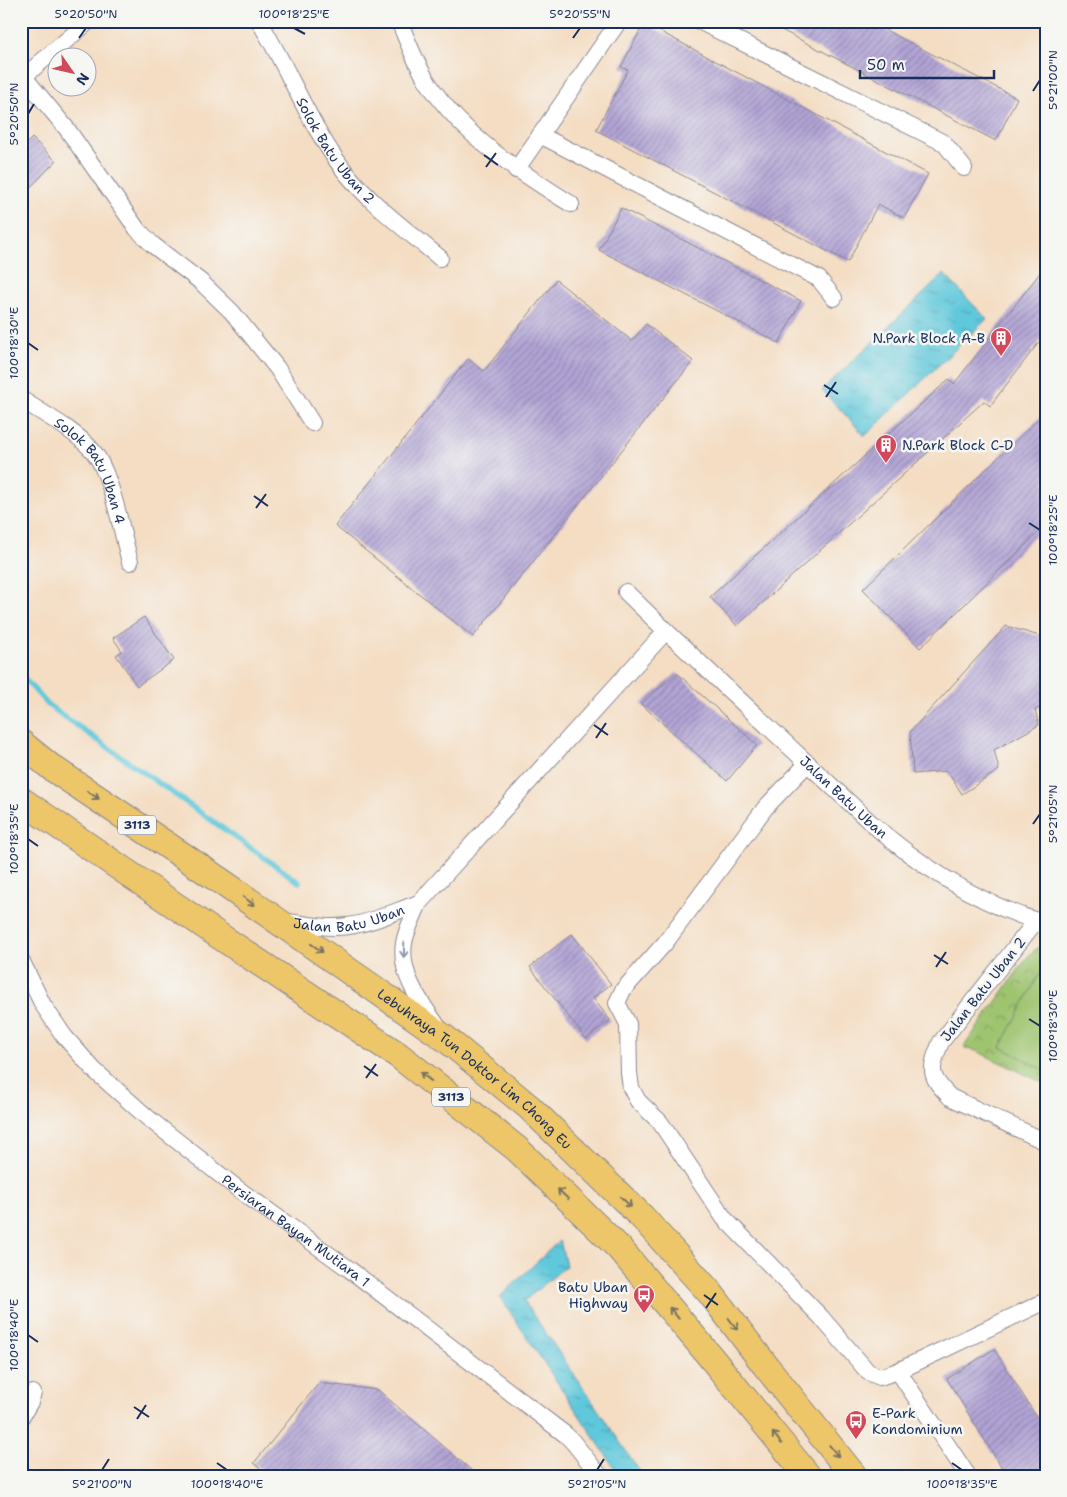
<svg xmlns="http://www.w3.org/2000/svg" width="1067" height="1497" viewBox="0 0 1067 1497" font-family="'Shantell Sans',sans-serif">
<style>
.park{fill:url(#park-crowns);stroke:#5d7a66}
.pitch{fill:#9fc46f;stroke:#5d7a66}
.water{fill:url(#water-ripples);stroke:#3d7c9c}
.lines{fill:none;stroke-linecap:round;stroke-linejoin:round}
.stream{stroke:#5fc8db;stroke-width:5.5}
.building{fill:url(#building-hatch)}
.minor-casing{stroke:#888690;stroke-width:18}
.trunk-casing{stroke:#888690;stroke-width:28}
.minor{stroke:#fff;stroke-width:16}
.trunk{stroke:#ecc669;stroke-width:26}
.oneway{stroke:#797363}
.oneway2{stroke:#8d97ae}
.ticks{fill:none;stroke:#1b2f5e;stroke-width:2}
.labels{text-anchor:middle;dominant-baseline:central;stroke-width:5;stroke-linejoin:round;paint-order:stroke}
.shield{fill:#f6f6f2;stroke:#5d6b8a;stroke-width:1}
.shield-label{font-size:12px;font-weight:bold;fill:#1b2f5e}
.street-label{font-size:14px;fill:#1b2f5e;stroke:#f6f6f2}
.poi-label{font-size:14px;fill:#1b2f5e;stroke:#f6f6f2;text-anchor:end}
.neatline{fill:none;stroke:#1b2f5e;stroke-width:2}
.ticks-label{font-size:12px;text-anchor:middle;fill:#1b2f5e}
</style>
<defs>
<pattern id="park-crowns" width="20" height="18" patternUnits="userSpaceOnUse" patternTransform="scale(1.25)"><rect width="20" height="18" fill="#9fc46f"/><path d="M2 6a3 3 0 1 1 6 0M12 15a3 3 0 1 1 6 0" fill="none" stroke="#81a05e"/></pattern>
<pattern id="water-ripples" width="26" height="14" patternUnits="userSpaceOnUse" patternTransform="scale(1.25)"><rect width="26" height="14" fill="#5fc8db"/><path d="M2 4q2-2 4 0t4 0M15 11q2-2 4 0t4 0" fill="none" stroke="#4ea3b5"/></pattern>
<pattern id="building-hatch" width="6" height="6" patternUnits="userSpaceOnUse" patternTransform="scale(1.25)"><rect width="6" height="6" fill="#b2a4d5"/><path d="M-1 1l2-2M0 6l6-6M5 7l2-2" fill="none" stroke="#9086b0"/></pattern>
</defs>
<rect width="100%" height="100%" fill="#f6f6f2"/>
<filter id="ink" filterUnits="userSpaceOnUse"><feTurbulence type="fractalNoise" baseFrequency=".02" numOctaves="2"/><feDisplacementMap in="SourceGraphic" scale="10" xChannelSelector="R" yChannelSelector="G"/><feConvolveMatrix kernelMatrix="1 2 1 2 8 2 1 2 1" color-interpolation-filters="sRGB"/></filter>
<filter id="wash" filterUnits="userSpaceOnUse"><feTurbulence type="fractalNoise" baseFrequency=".0096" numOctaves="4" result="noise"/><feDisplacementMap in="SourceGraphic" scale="20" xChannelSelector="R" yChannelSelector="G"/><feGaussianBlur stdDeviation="1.12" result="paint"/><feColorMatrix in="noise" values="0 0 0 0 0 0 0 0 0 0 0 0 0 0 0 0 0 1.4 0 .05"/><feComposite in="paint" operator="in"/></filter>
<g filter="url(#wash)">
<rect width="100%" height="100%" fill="#f4ddc3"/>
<path class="park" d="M1046,946V1084L974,1050L965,1049V1045L1029,955L1039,947Z"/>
<path class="pitch" d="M1041,971L1046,973V1071L1001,1047Z"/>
<path class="water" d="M944,274L987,319L865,436L822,390Z
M560,1240L566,1266L524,1301L643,1476H620L500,1297Z"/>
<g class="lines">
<path class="stream" d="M21,675L48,705L299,882"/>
</g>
<g id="blocks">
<path class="building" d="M764,21H868L1017,98L996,141Z
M644,23L928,174L904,218L878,204L848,262L596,130L628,70L621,67Z
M32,138L56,161L21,197V149Z
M621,208L801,301L779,343L599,250Z
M1046,265V333L990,406L984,401L737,626L710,597L949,379L954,384Z
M556,280L632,341L646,324L693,361L473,637L335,526L468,359L484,371Z
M1046,411V525L920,648L863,589Z
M144,617L174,660L137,686L116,655L122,651L113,638Z
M1006,626L1046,638V704L1035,710L1039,725L994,750L999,770L962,794L947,771L913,774L910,732Z
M677,673L757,745L727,781L641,704Z
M572,934L611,984L593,998L610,1020L586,1039L530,967Z
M994,1349L1046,1432V1476H1007L947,1379Z
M319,1383L378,1390L478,1476H270L254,1463Z"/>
</g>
</g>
<g filter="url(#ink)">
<use href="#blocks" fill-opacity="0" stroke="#888690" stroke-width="1"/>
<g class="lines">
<g class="minor-casing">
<g id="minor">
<path id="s1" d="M259,21C287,66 305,115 335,158C362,198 403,227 440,258"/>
<path d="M399,21C408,42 416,65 429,84C464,137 517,170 571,204"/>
<path d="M699,21L944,143L964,168"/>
<path d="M24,77L67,129L137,229L153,245L201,282L232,312L277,368L312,423"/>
<path d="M21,79L89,21"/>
<path d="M540,135L819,279L834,298"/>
<path d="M516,170L619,21"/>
<path id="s2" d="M21,399C45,415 73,429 92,450C111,471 122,533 130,562"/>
<path id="s3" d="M626,592L666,631L870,822C922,868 979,904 1046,924"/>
<path d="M808,763L765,808L665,943L623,990L617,1003L628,1024L629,1073L631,1088L638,1101L660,1122L724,1218L821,1317L868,1372L880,1377L898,1371L1046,1301"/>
<path id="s4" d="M282,921C304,924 327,929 348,926C372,923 396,911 419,903"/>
<path d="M1036,921L941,1042C929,1070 929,1076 950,1097L1046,1142"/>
<path id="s5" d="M21,960L43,1005L64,1036L94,1070L148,1118L238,1189L349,1269L566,1435L573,1442L600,1476"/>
<path d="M438,1027C421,1002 399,975 404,943C406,930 414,916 419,903L666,631"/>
<path d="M898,1371L968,1476"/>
<path d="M21,1417L30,1402L33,1393"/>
</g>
</g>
<g class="trunk-casing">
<g id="trunk">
<path id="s6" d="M21,743L52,768L222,882L446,1039L529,1107L642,1217L711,1294L765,1365L854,1476"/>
<path d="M21,800L221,937L398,1055L517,1149L619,1248L699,1343L808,1476"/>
</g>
</g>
<use href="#minor" class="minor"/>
<use href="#trunk" class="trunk"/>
</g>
<defs><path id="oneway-shaft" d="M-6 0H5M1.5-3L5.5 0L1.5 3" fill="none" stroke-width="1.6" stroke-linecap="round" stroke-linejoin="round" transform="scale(1.25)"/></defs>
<g class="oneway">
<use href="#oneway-shaft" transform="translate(93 795) rotate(34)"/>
<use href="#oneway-shaft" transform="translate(249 901) rotate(35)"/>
<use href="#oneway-shaft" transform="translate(317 948) rotate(35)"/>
<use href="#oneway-shaft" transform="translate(426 1077) rotate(-142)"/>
<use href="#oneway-shaft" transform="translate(563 1194) rotate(-136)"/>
<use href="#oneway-shaft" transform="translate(626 1202) rotate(44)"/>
<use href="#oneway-shaft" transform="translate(674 1313) rotate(-130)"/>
<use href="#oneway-shaft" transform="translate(733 1324) rotate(53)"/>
<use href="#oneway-shaft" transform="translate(777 1438) rotate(-129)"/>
<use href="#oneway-shaft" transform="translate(834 1451) rotate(51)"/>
</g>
<use class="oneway2" href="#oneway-shaft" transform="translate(404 950) rotate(92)"/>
</g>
<path class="ticks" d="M294,28L305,34M79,38L86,28M573,38L580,28M1033,91L1040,80M28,114L34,104M484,155L498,165M486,167L496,153M28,343L38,350M824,385L838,394M826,397L836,382M254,496L268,506M256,508L266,494M1029,523L1040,530M594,725L608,735M596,738L606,723M1033,824L1040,814M28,839L38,846M934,955L948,964M936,967L946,952M1029,1019L1040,1026M364,1066L378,1076M366,1078L376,1064M704,1295L718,1305M706,1308L716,1293M28,1335L38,1342M134,1407L149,1417M137,1419L146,1405M217,1463L227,1470M952,1463L962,1470M102,1470L109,1459M597,1470L604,1459"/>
<defs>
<g id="building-pin" transform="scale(1.125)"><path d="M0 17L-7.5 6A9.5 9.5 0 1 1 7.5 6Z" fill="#d1495b" stroke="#f6f6f2"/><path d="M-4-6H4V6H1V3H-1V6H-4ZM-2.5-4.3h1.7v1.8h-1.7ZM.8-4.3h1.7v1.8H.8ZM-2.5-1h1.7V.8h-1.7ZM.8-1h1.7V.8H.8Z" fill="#fff"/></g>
<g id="bus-pin" transform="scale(1.125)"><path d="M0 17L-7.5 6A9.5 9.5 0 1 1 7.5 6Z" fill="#d1495b" stroke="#f6f6f2"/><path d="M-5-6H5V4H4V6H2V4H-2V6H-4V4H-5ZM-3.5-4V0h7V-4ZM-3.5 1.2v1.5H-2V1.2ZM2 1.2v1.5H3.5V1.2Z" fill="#fff"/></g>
</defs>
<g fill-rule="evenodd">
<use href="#building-pin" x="1001" y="338"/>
<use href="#building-pin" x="886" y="445"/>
<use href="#bus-pin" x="644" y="1295"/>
<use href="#bus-pin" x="856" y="1421"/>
</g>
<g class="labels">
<g class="shield">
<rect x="118" y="815.5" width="38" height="19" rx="4"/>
<rect x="432" y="1087.5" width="38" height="19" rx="4"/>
</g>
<g class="shield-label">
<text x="137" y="825">3113</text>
<text x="451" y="1097">3113</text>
</g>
<g class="street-label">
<text stroke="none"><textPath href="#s1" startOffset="151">Solok Batu Uban 2</textPath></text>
<text stroke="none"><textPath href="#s2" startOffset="104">Solok Batu Uban 4</textPath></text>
<text stroke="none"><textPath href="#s3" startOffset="299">Jalan Batu Uban</textPath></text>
<text stroke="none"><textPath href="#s4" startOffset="68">Jalan Batu Uban</textPath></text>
<text transform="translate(983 989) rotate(-52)">Jalan Batu Uban 2</text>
<text stroke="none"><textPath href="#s6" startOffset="559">Lebuhraya Tun Doktor Lim Chong Eu</textPath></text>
<text stroke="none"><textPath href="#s5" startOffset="391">Persiaran Bayan Mutiara 1</textPath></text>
</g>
<g class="poi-label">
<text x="985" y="338">N.Park Block A-B</text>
<text x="902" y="445" text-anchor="start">N.Park Block C-D</text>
<text x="628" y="1287">Batu Uban<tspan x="628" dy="16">Highway</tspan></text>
<text x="872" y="1413" text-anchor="start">E-Park<tspan x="872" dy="16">Kondominium</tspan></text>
</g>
</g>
<rect width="1067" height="1497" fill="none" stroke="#f6f6f2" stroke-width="55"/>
<g transform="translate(72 72) rotate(124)"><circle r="24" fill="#f6f6f2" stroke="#9ea6b7"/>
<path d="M0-4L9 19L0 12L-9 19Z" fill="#d1495b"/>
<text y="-8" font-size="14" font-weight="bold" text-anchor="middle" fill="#1b2f5e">N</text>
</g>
<path d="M860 70v8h134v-8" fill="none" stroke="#1b2f5e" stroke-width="2.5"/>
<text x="867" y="70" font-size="15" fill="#1b2f5e" stroke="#f6f6f2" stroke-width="4" paint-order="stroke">50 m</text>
<rect x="28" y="28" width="1012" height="1442" class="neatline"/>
<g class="ticks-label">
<text x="86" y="18">5°20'50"N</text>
<text x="294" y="18">100°18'25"E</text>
<text x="580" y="18">5°20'55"N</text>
<text transform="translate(1053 80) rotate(-90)" y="4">5°21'00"N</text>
<text transform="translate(14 114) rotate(-90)" y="4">5°20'50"N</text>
<text transform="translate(14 343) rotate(-90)" y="4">100°18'30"E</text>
<text transform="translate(1053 530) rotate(-90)" y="4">100°18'25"E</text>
<text transform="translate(1053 814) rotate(-90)" y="4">5°21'05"N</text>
<text transform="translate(14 839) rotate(-90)" y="4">100°18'35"E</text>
<text transform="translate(1053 1026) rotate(-90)" y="4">100°18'30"E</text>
<text transform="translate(14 1335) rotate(-90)" y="4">100°18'40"E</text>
<text x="102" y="1488">5°21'00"N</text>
<text x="227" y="1488">100°18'40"E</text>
<text x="597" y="1488">5°21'05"N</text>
<text x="962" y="1488">100°18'35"E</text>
</g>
</svg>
